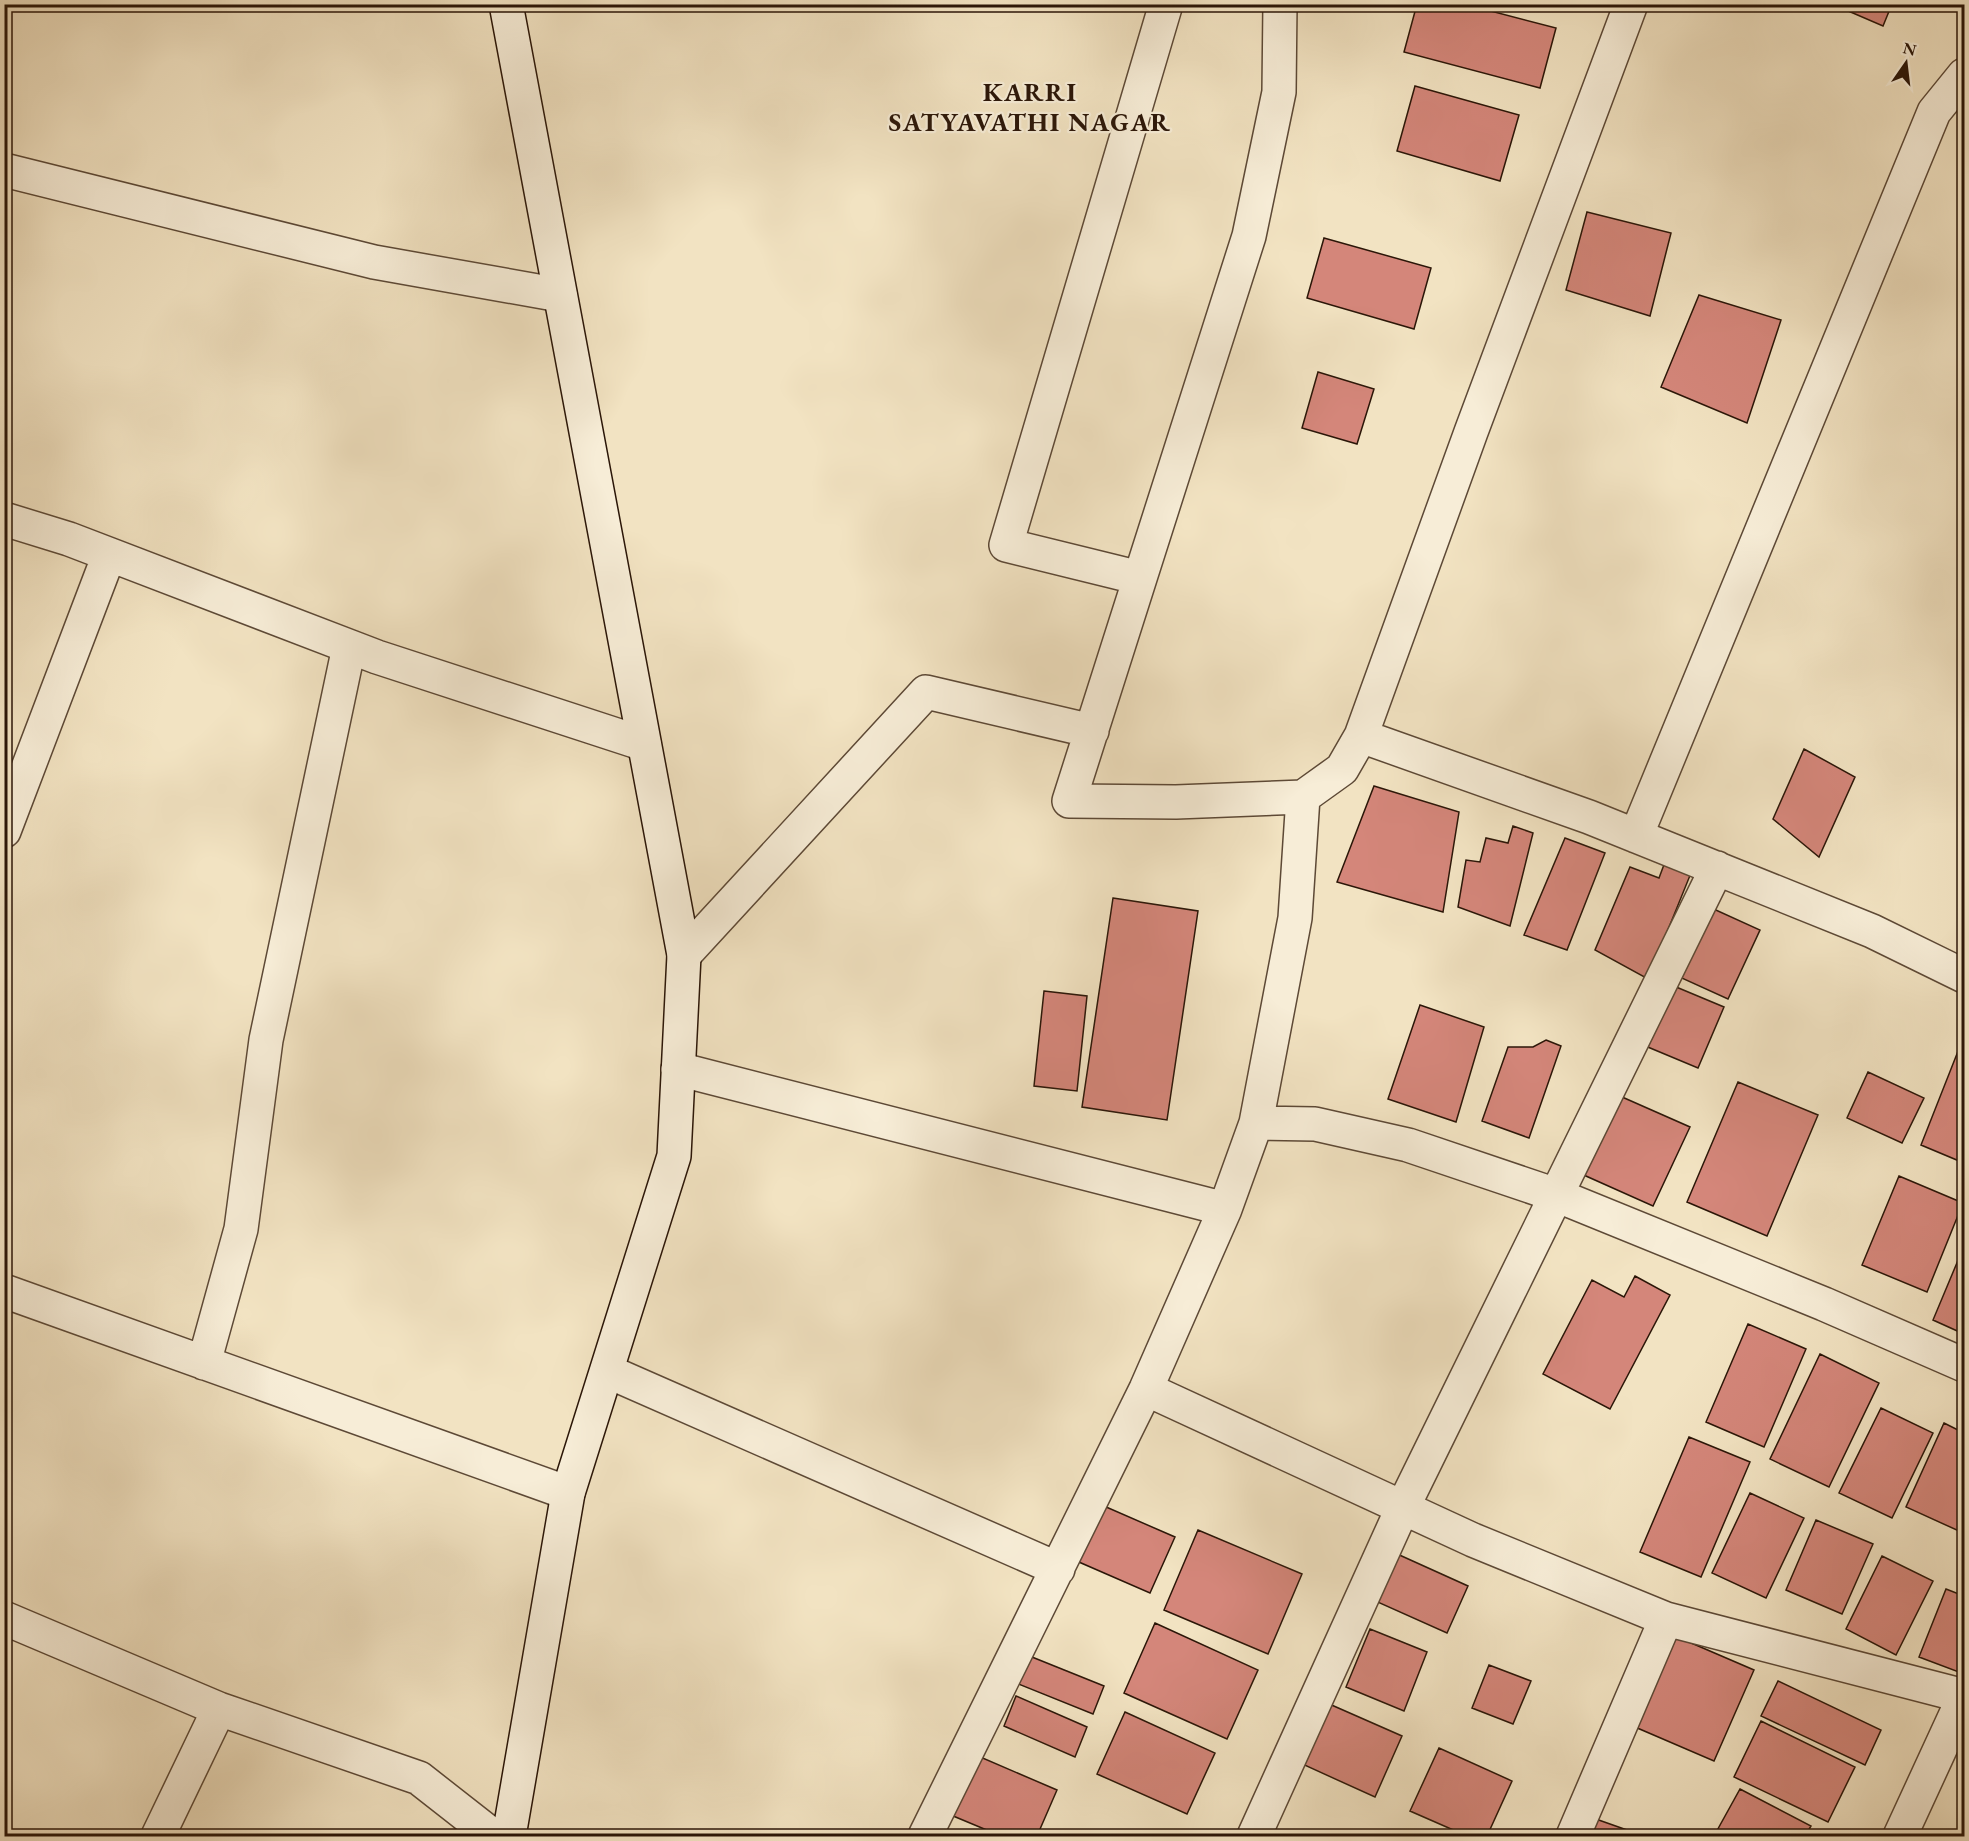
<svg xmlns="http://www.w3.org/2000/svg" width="1969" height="1841" viewBox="0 0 1969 1841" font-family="'EB Garamond',serif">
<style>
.building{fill:#d4867a;stroke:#2b1608;stroke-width:1.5}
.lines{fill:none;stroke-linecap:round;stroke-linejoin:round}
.street-casing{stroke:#5d4936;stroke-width:36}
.secondary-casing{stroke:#2b1608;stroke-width:36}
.street{stroke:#f7edd7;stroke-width:33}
.secondary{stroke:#f7edd7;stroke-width:33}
.labels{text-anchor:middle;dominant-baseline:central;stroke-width:4.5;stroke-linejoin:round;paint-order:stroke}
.district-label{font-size:26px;font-weight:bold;letter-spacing:1.5px;fill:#2b1608;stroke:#f7edd7}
</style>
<rect width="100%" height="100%" fill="#f2e3c2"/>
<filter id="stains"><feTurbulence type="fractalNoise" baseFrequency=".00333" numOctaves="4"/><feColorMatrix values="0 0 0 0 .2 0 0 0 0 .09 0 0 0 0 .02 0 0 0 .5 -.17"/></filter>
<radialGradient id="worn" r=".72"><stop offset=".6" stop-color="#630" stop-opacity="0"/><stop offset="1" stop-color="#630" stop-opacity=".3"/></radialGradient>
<path class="building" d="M1417,4H1464L1556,28L1540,88L1404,52Z
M1832,4H1892L1883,26Z
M1415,86L1519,115L1500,181L1397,151Z
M1587,212L1671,233L1650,316L1566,290Z
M1324,238L1431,268L1414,329L1307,298Z
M1699,295L1781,320L1747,423L1661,387Z
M1318,372L1374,389L1357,444L1302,428Z
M1804,749L1855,777L1819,857L1773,819Z
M1374,786L1459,812L1443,912L1337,882Z
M1513,826L1533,833L1510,926L1458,907L1466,860L1480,862L1486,838L1508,843Z
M1565,838L1605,853L1567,950L1524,935Z
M1665,862L1691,873L1648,979L1595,950L1630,867L1659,878Z
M1113,898L1198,911L1167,1120L1082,1107Z
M1707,906L1760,930L1728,999L1675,975Z
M1669,984L1724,1007L1698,1068L1643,1045Z
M1044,991L1087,996L1077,1091L1034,1086Z
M1420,1005L1484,1027L1456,1122L1388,1099Z
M1964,1036V1163L1921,1145Z
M1546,1040L1561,1046L1529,1138L1482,1121L1508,1047H1533Z
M1868,1072L1924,1098L1902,1143L1847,1118Z
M1738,1082L1818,1115L1767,1236L1687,1202Z
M1613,1093L1690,1127L1653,1206L1577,1172Z
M1899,1176L1963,1203L1927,1292L1862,1265Z
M1964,1246V1334L1933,1320Z
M1635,1276L1670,1295L1610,1409L1543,1374L1592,1280L1624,1297Z
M1748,1324L1806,1349L1764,1447L1706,1422Z
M1820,1354L1879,1383L1829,1487L1770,1459Z
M1881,1408L1933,1433L1892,1518L1839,1493Z
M1944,1423L1964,1433V1519L1959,1531L1906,1507Z
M1689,1437L1750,1462L1701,1577L1640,1552Z
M1750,1493L1804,1518L1766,1598L1712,1573Z
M1097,1503L1175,1537L1150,1593L1072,1559Z
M1816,1520L1873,1544L1842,1614L1786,1590Z
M1198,1530L1302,1574L1268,1654L1164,1610Z
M1395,1553L1468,1586L1447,1633L1373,1600Z
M1882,1556L1933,1581L1896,1655L1846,1629Z
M1946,1589L1964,1596V1674L1919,1657Z
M1155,1623L1258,1670L1227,1739L1124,1693Z
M1370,1629L1427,1652L1404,1711L1346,1687Z
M1675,1636L1754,1670L1714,1761L1635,1727Z
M1022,1653L1104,1686L1093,1714L1011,1681Z
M1489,1665L1531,1681L1513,1724L1472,1708Z
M1778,1681L1881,1730L1865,1765L1761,1716Z
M1016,1696L1087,1727L1075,1757L1004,1726Z
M1327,1703L1402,1736L1375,1797L1300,1763Z
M1125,1712L1215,1753L1187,1814L1097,1774Z
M1761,1721L1855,1767L1828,1822L1734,1777Z
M1439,1748L1512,1781L1487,1836H1467L1410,1811Z
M971,1753L1057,1790L1037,1836H1001L946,1813Z
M1740,1789L1811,1826L1805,1836H1714Z
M1593,1818L1644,1836H1586Z"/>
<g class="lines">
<g class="street-casing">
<path id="street" d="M1166,4L1006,545L1140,578L1069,801L1176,802L1303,797L1342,769L1361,736L1589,817L1872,931L1964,976
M4,170L374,262L560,295
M4,519L69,539L377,657L644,744
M1140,578L1249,236L1279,92L1280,4
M1361,736L1471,432L1631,4
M4,831L109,555
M1636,836L1934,112L1964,75
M684,955L926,692L1092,731
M678,1069L1225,1209
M1256,1123L1315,1124L1408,1145L1556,1195L1824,1304L1964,1365
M4,1291L568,1493
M204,1363L241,1229L266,1040L349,647
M607,1371L1058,1569
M1146,1389L1473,1540L1666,1619L1964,1696
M4,1618L219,1709L419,1778L493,1836
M158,1836L219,1709
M925,1836L1146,1389L1225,1209L1256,1123L1295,918L1303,797
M1254,1836L1403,1507L1717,868
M1573,1836L1666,1619
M1900,1836L1964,1697"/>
</g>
<g class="secondary-casing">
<path id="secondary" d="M506,4L684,955L674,1156L568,1493L509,1836"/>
</g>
<use href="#street" class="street"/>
<use href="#secondary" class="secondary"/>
</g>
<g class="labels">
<g class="district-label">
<text x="1030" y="92">KARRI<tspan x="1030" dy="30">SATYAVATHI NAGAR</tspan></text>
</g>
</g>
<rect width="1969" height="1841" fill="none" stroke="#f2e3c2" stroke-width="24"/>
<rect x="6" y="6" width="1957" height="1829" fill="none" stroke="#2b1608" stroke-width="3"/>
<rect x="12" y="12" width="1945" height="1817" fill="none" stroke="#2b1608" stroke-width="1.5"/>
<g transform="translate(1906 63) rotate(14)" stroke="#f7edd7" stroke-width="4.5" paint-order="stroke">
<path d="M0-4.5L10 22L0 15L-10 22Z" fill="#2b1608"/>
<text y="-9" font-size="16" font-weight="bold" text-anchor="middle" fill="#2b1608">N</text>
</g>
<rect width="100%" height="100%" filter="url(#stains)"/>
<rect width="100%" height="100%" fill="url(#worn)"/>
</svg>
